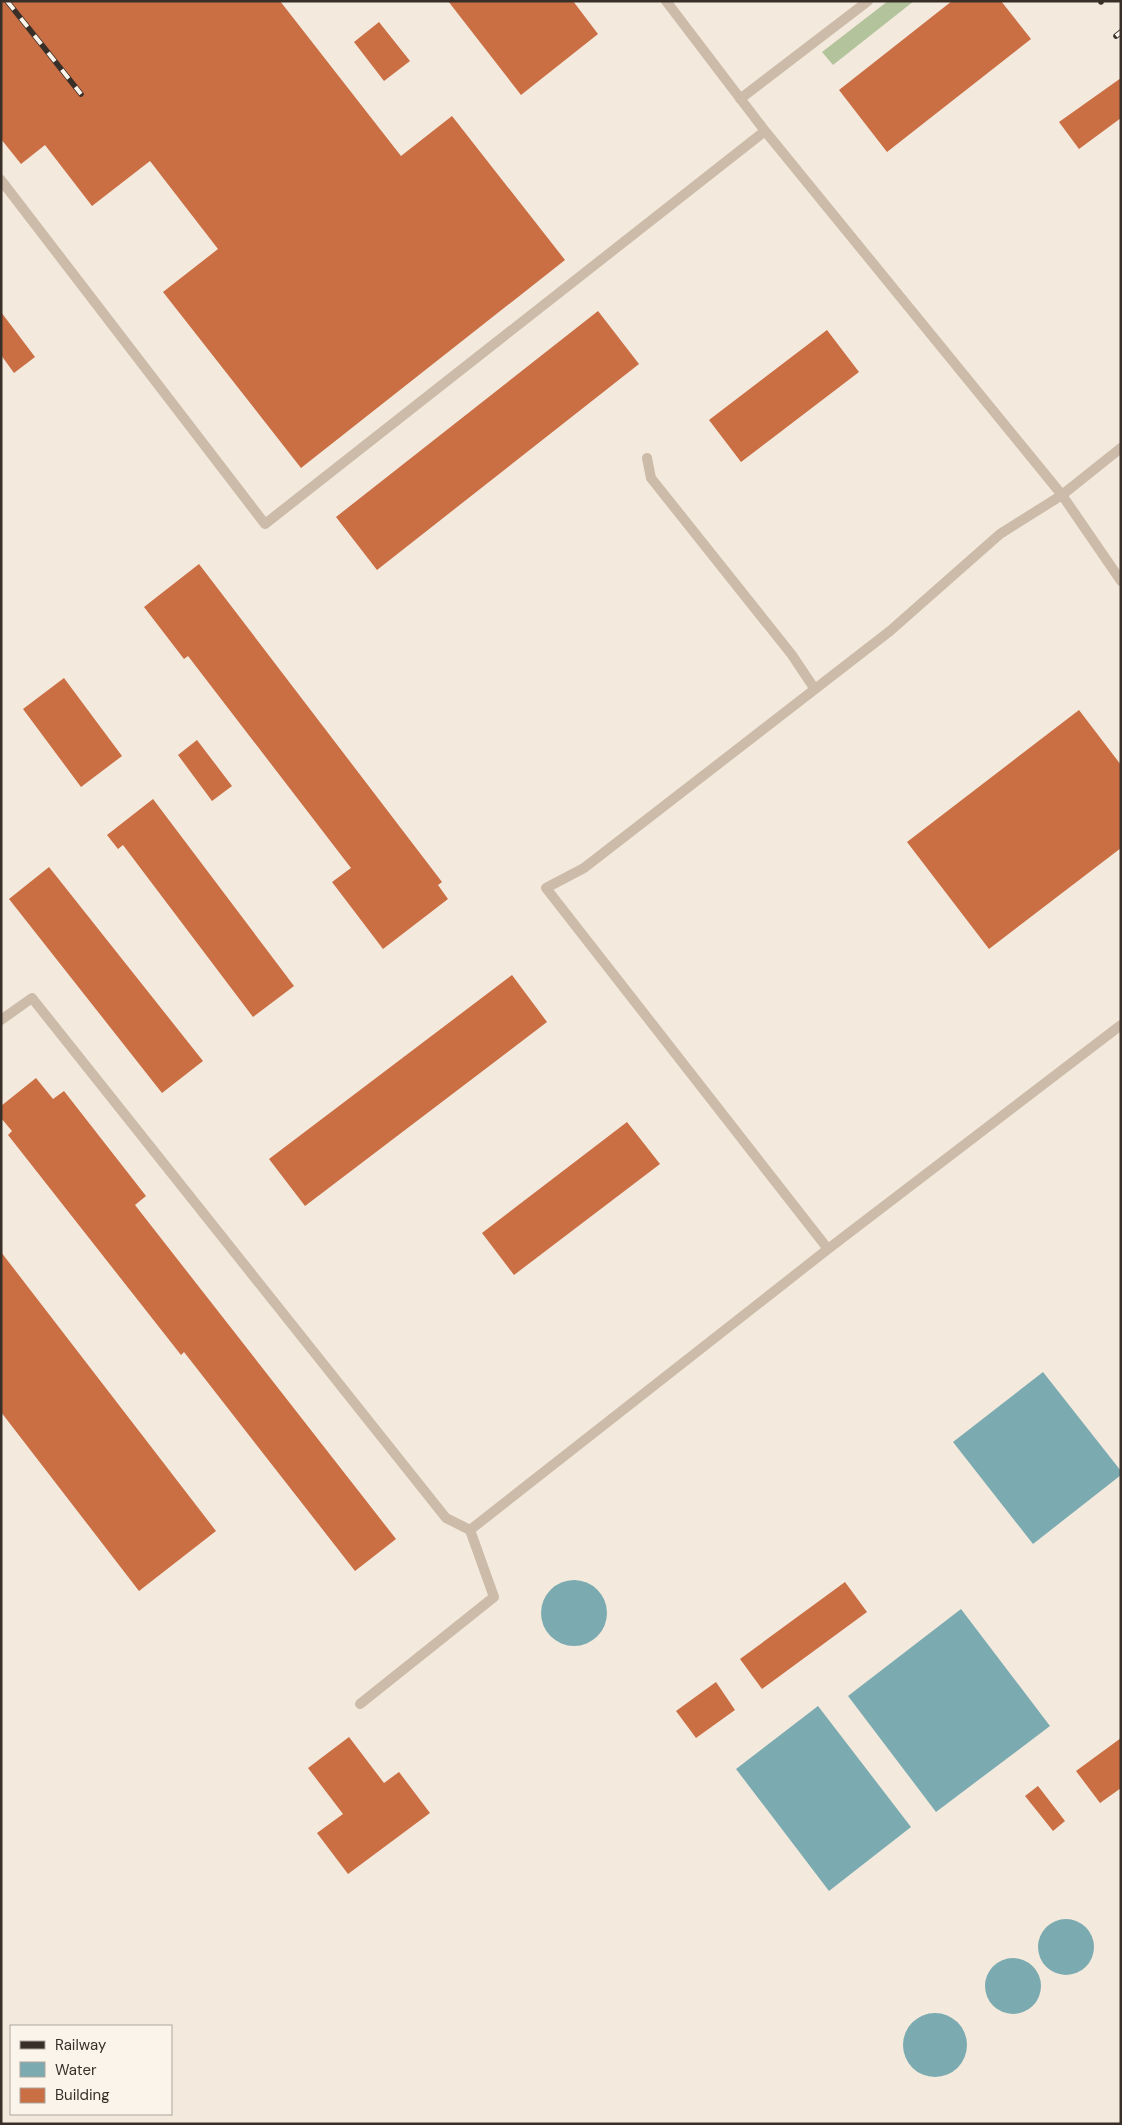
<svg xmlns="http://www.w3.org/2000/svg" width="1122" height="2125" viewBox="0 0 1122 2125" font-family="'DM Sans',sans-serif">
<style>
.green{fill:#b3c39c}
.water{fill:#7babb1}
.building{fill:#ca6e44}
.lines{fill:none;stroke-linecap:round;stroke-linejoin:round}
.lane{stroke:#ccbba8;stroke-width:10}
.rail-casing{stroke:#392f29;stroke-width:5.5}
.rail{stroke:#faf4ea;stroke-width:4;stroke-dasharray:11;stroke-linecap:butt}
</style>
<rect width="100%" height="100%" fill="#f3eadd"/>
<path class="green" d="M888,1H914L833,65L822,52Z"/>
<path class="water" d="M1043,1372L1121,1471V1475L1033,1544L953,1442Z
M541 1613a33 33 0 1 1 66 0a33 33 0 1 1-66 0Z
M961,1609L1050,1726L936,1812L848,1696Z
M818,1706L911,1827L829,1891L736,1769Z
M1038 1947a28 28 0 1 1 56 0a28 28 0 1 1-56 0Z
M985 1986a28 28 0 1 1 56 0a28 28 0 1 1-56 0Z
M903 2045a32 32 0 1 1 64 0a32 32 0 1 1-64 0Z"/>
<path class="building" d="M1,1H280L401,156L452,116L565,260L301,468L163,292L218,249L150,161L92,206L45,145L21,164L1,139Z
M448,1H573L598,34L521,95Z
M952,1H1001L1031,39L887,152L839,90Z
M379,22L410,61L384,81L354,42Z
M1121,78V118L1079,149L1059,122Z
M598,311L639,364L377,570L336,517Z
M1,312L35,357L14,373L1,355Z
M827,330L859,372L741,462L709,420Z
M199,564L442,882L438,885L448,899L383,949L332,882L351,868L188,656L184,659L144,607Z
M64,678L122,756L81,787L23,709Z
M1079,710L1121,765V848L989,949L907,842Z
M197,740L232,786L212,801L178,755Z
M153,799L294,986L253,1017L123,845L118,849L107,835Z
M49,867L203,1061L162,1093L9,899Z
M512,975L547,1022L305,1206L269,1159Z
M36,1078L53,1099L64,1091L146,1196L135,1205L396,1539L355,1571L184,1352L181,1355L8,1135L12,1131L1,1118V1106Z
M627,1122L660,1164L514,1275L482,1233Z
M1,1252L216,1531L139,1591L1,1412Z
M845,1582L867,1612L762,1689L740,1659Z
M716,1682L735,1710L696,1738L676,1711Z
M349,1737L384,1783L399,1772L430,1813L348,1874L317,1833L343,1814L308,1768Z
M1121,1738V1788L1100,1803L1076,1771Z
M1038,1786L1065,1821L1053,1831L1025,1796Z"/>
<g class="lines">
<path class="lane" d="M666,1L765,131L1062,495L1121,448
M740,99L868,1
M1,180L265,524L765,131
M647,458L651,478L792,655L814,688
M1121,581L1062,495L1000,534L890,631L584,868L546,888L828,1249L1121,1025
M1,1020L32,998L446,1518L470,1530
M360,1704L494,1597L470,1530L828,1249"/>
<g class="rail-casing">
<path id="rail" d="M7,1L81,94
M1101,2V1
M1116,36L1121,32"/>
</g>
<use href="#rail" class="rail"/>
</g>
<rect width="1122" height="2125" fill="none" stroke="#392f29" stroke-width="5"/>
<rect x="10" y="2025" width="162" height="90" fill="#faf4ea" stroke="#ada59d"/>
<rect x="20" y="2041" width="25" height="8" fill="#392f29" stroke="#ada59d"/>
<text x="55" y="2050" font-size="15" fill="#392f29">Railway</text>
<rect x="20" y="2062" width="25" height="15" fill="#7babb1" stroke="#ada59d"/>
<text x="55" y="2075" font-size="15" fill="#392f29">Water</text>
<rect x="20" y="2088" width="25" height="15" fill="#ca6e44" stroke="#ada59d"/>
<text x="55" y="2100" font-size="15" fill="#392f29">Building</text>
</svg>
